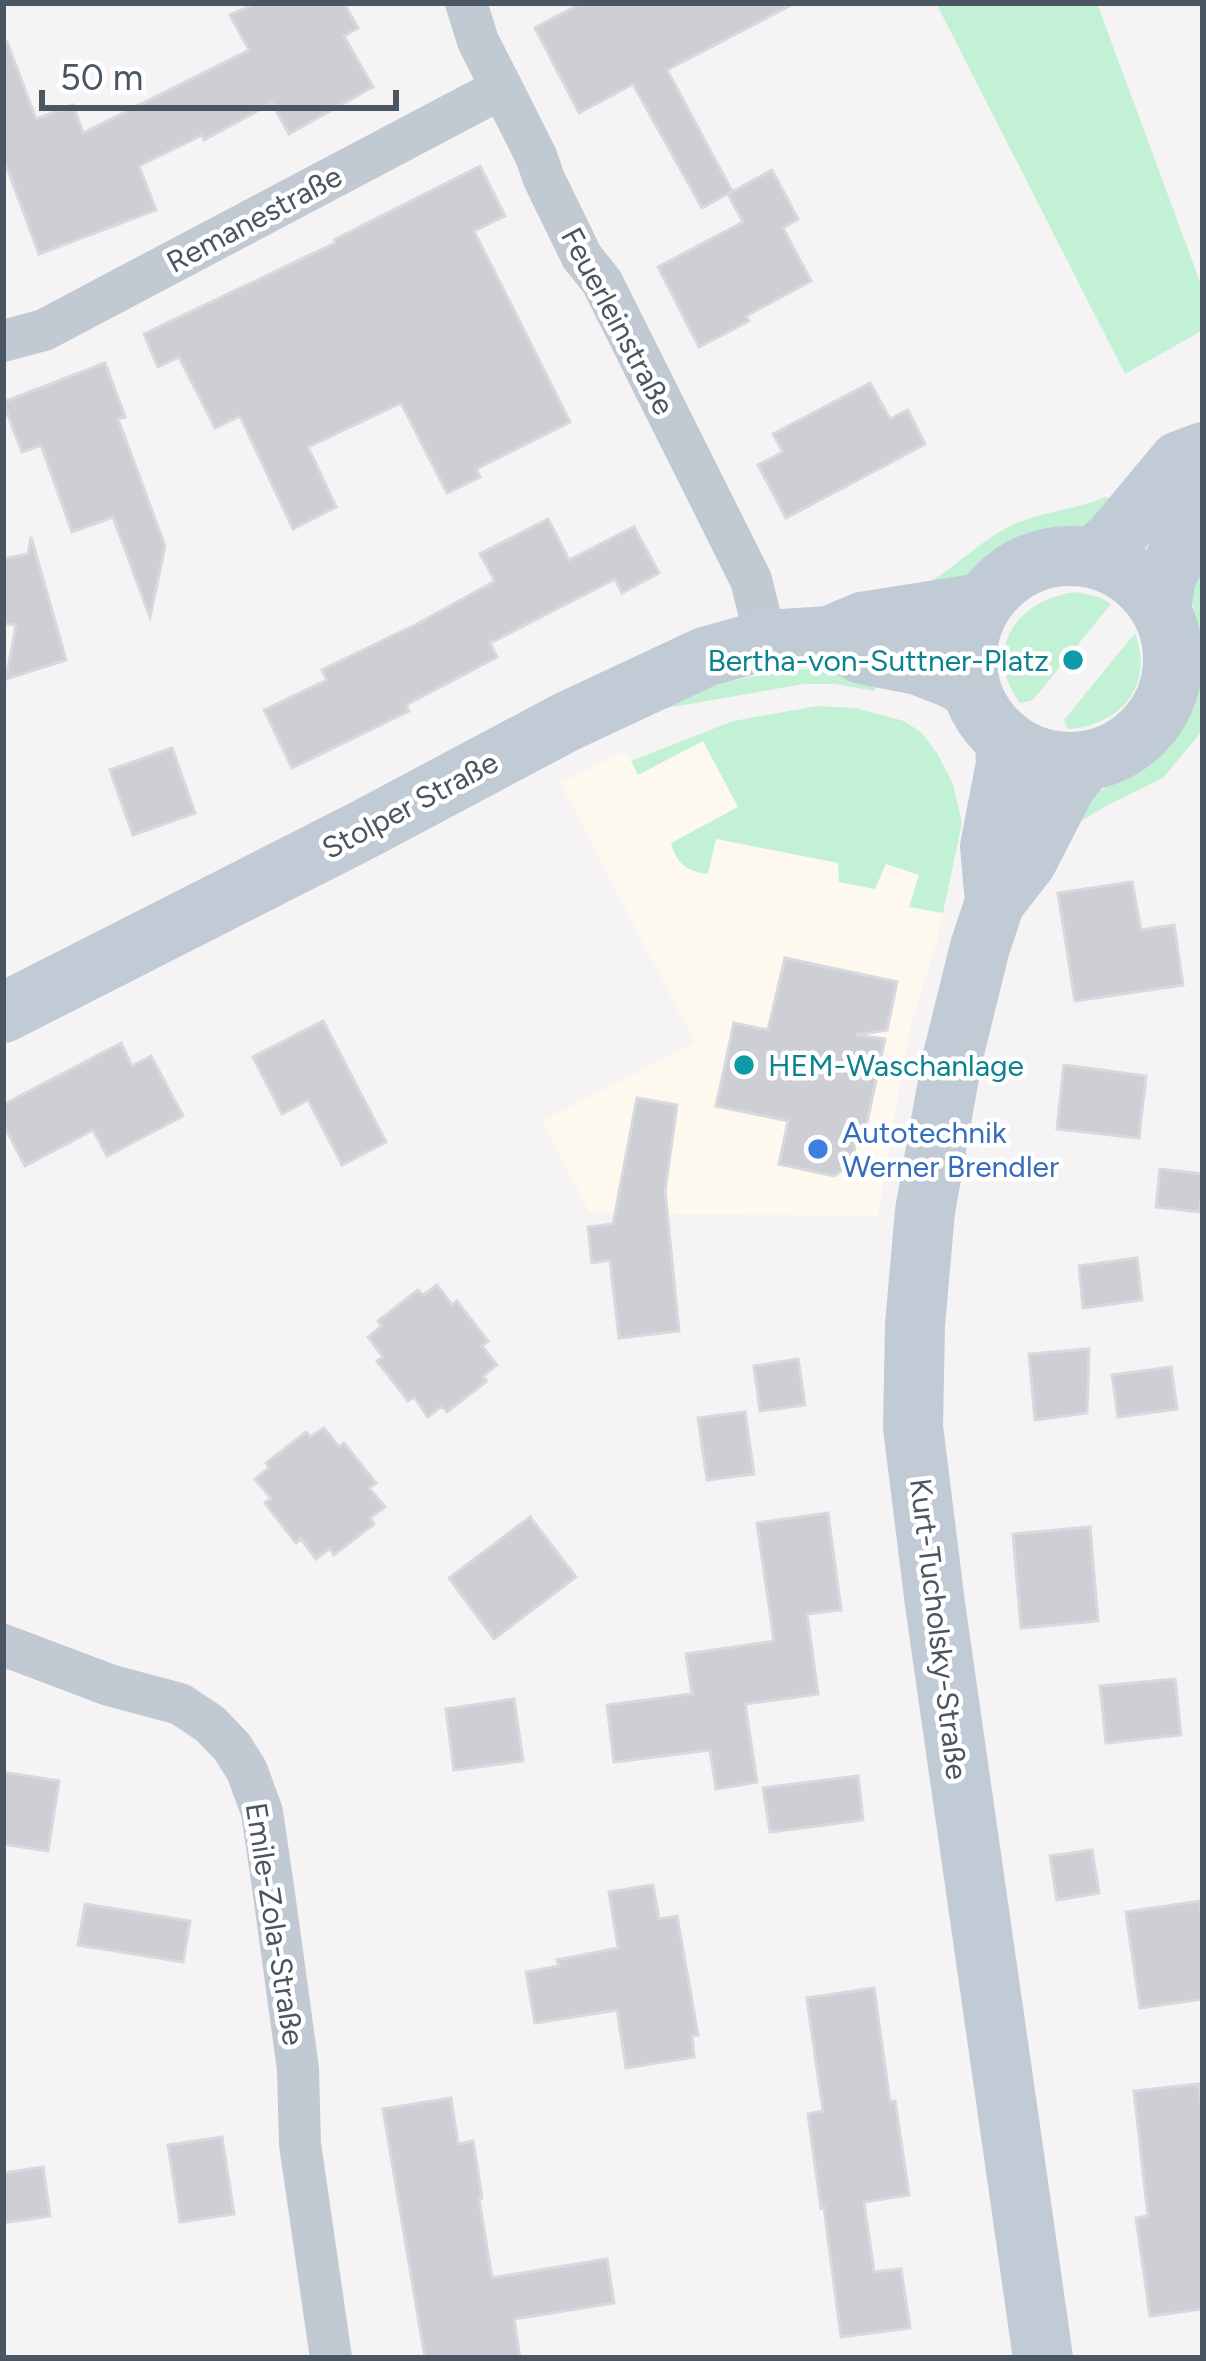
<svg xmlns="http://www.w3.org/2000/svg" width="1206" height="2361" viewBox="0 0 1206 2361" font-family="Figtree,sans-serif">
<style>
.commercial{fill:#fdf9ef}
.green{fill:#c3f1d5}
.building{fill:#cdcfd5;stroke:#d7d9de;stroke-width:3}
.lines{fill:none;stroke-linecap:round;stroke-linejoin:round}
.minor{stroke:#c1cad2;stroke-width:42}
.secondary{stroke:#c1cbd6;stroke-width:60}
.culture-dot{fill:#0f9aa8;stroke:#fff;stroke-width:4.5}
.shop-dot{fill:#3f7fe0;stroke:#fff;stroke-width:4.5}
.labels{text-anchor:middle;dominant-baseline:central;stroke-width:9;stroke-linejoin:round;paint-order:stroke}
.street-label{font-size:30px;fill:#4a5661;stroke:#fff}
.culture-label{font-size:30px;fill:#0d838f;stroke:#fff;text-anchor:end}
.shop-label{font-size:30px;fill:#366cbe;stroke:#fff;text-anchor:start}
</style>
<rect width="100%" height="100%" fill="#f5f3f3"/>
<path class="commercial" d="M817,706L856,708L904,721L921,732L937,753L953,784L962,823L937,941L909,1033L878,1216L590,1213L542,1121L695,1043L560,783L624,751L631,761L733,721Z"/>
<path class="green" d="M936,3H1097L1203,290V330L1125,374Z
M1105,497L1123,502L1091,525L1077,530L1040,535L1003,551L968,580L929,582C959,565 983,538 1015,524C1044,511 1076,510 1105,497Z
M1203,555L1202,731L1163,778L1106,806L1071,827L1081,802L1155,759L1168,746L1189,714L1200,676V635L1190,594Z
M1075,592L1099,597L1111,604L1033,700L1020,703C981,650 1017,600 1075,592Z
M1135,633C1155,686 1120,726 1068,729L1064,720Z
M826,668L879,680L874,691L835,684H804L638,713C703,688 756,670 826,668Z
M817,706L856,708L904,721L921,732L937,753L953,784L962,823L943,913L909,907L919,875L886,864L875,889L839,882L838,863L716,839L708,874C687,872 676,863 671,843L738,807L703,741L638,775L631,761L733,721Z"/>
<path class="building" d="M256,3H344L358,28L344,36L373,87L289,134L272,103L204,140L202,135L139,166L156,210L39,254L3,157V42H7L36,119L73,105L83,133L249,50L230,15Z
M582,3H795L667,70L732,191L702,208L633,84L579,113L535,28Z
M480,166L505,216L474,231L570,422L476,469L480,477L447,493L401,403L308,447L336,507L293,529L240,416L215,428L179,357L158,367L144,334L335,243L334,240Z
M772,170L798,219L783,228L811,281L746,316L749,321L699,347L658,267L743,222L728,194Z
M105,363L125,417L118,419L165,546L150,617L113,517L72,532L41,445L22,452L3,402Z
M870,383L890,419L908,410L925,444L786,518L758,465L783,452L773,434Z
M548,519L569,560L634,527L659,573L622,593L615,579L490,643L497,657L406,705L409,711L292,768L264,710L327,680L322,670L417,624L495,581L480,554Z
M31,537L66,660L6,679L16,625L3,623V559L28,554Z
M172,748L195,813L133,835L110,770Z
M1132,882L1141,930L1174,925L1183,985L1075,1001L1058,893Z
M785,958L897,982L887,1030L856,1035L885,1039L864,1136L857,1135L852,1164L834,1176L779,1164L788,1121L716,1106L734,1023L768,1030Z
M323,1021L386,1142L342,1165L308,1100L282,1114L253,1057Z
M121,1043L132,1066L151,1056L183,1116L107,1156L93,1130L25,1166L3,1123V1105Z
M1064,1065L1146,1076L1139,1138L1057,1129Z
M637,1098L677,1105L665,1191L679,1331L619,1338L610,1260L592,1263L588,1227L613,1224Z
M1160,1169L1203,1174L1200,1212L1156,1207Z
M1137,1258L1142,1300L1083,1308L1079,1266Z
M437,1285L452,1305L457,1301L488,1341L482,1346L497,1365L483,1376L487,1381L447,1412L442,1406L428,1417L414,1397L408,1401L377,1361L383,1357L368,1337L382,1326L378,1321L418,1290L423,1295Z
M1089,1349L1087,1413L1035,1420L1029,1354Z
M798,1359L805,1405L760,1411L754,1366Z
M1171,1367L1177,1409L1118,1417L1112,1375Z
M745,1412L754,1474L707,1480L698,1418Z
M324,1428L339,1447L344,1443L376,1483L369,1488L385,1507L370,1518L374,1524L334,1555L330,1548L316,1559L301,1539L296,1543L265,1503L271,1498L255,1479L269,1468L266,1463L306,1432L310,1437Z
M828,1513L841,1610L807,1614L818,1694L745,1704L757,1782L716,1789L710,1750L614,1762L607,1705L692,1694L686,1654L774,1641L757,1523Z
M530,1517L576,1577L494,1639L449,1578Z
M1090,1527L1098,1621L1021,1628L1013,1534Z
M1175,1679L1181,1735L1106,1743L1100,1686Z
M514,1699L523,1761L454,1770L446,1709Z
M3,1772L59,1781L48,1851L3,1844Z
M858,1776L863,1820L770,1832L763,1788Z
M1092,1850L1099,1893L1057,1900L1050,1856Z
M653,1885L659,1919L677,1916L698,2035L692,2036L694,2057L626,2068L617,2010L535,2023L526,1972L559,1966L557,1960L618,1948L609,1892Z
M1200,1901L1203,1924V1999L1140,2008L1126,1912Z
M85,1904L190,1921L183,1962L78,1945Z
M874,1988L890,2102L895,2101L909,2195L864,2202L874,2272L901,2269L910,2328L841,2337L824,2207L821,2208L808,2114L823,2111L807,1998Z
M1199,2084L1203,2117V2309L1150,2316L1136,2218L1148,2216L1134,2091Z
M451,2098L458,2144L473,2141L482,2198L479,2199L492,2278L607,2259L614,2303L514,2319L520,2358H425L383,2109Z
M222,2137L234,2214L180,2222L168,2145Z
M43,2167L50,2216L3,2223V2173Z"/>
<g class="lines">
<path class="minor" d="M466,3L478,41L536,156L544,179L582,257L602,282L751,580L766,640
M3,341L44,330L502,88
M3,1645L109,1685L180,1704L210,1724L232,1747L247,1771L262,1812L275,1901L298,2069L300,2144L331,2358"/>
<path class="secondary" d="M967 659a103 103 0 1 1 206 0a103 103 0 1 1-206 0Z
M1093,557L1114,539L1179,461L1203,452
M1161,609L1166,577L1203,506
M829,636L862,654L918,665L949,677L970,688
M995,902L990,847L1006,764L1005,741
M3,1013L363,830L566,722L705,657L766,640L829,636L862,622L982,603
M1043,2358L935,1604L913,1427L915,1325L925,1211L952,1060L980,947L995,902L1027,861L1067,783L1084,763"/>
</g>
<g class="culture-dot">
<circle cx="1073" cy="660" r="12"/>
<circle cx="744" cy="1065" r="12"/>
</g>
<circle class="shop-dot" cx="818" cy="1149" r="12"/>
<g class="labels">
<g class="street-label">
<text transform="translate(254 219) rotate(-28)">Remanestraße</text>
<text transform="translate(618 321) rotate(62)">Feuerleinstraße</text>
<text transform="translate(410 805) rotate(-28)">Stolper Straße</text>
<text transform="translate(939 1629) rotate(83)">Kurt-Tucholsky-Straße</text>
<text transform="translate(275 1924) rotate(81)">Emile-Zola-Straße</text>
</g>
<g class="culture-label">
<text x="1049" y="660">Bertha-von-Suttner-Platz</text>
<text x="768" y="1065" text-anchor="start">HEM-Waschanlage</text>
</g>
<g class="shop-label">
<text x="842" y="1132">Autotechnik<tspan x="842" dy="34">Werner Brendler</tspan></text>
</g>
</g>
<rect width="1206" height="2361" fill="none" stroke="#4a5661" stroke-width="12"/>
<path d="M42 90v18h354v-18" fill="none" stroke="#4a5661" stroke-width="6"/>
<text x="60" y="90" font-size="36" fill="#4a5661" stroke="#ffffff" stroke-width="9" paint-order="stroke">50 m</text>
</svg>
